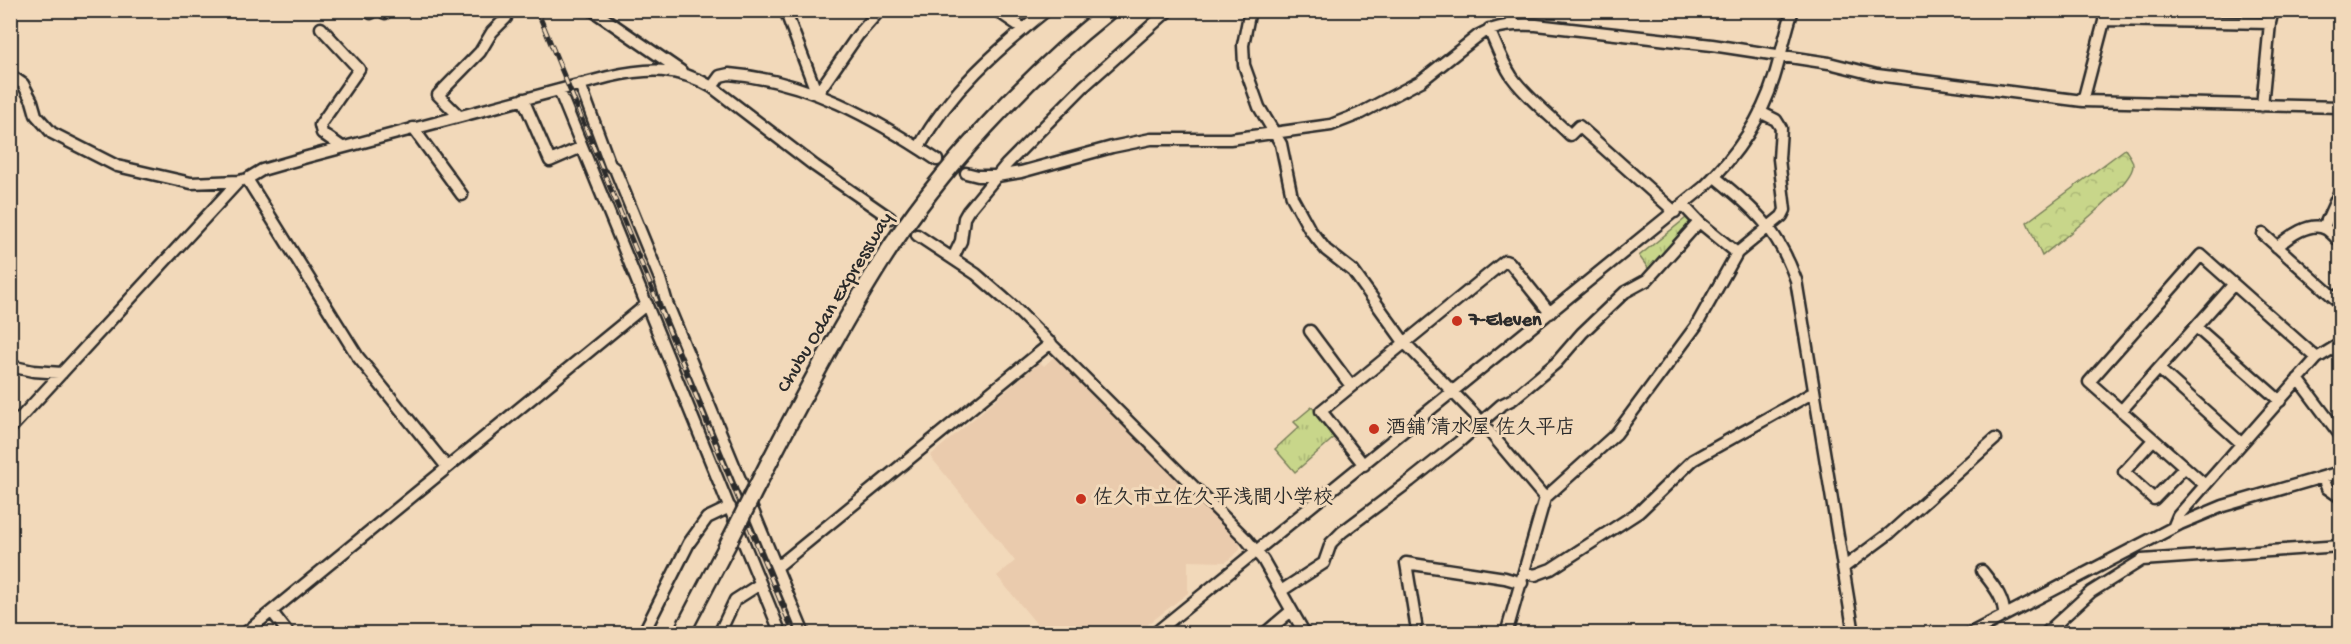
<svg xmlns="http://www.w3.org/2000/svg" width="2351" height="644" viewBox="0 0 2351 644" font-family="'Gochi Hand','Klee One',sans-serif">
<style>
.built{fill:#eacbad}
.forest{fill:url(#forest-crowns);stroke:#7a805a;stroke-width:1.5}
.park{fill:url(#park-tufts);stroke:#7a805a;stroke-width:1.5}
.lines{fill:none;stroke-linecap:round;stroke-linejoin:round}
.stream{stroke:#6c95a7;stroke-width:3}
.minor-casing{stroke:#2b2b2b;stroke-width:15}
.highway-casing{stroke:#2b2b2b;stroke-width:20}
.minor{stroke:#f2d9ba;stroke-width:10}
.highway{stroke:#f2d9ba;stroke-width:15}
.rail-casing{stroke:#2b2b2b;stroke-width:5}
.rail{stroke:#f2d9ba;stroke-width:3;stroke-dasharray:9;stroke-linecap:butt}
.highway-bridge-casing{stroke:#2b2b2b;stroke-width:20;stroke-linecap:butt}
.highway-bridge{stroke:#f2d9ba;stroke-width:15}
.poi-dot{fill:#c8321e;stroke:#f2d9ba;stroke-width:2}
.labels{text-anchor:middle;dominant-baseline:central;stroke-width:6;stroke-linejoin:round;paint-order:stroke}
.street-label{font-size:20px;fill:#2b2b2b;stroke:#f2d9ba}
.poi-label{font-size:20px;font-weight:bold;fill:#2b2b2b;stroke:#f2d9ba;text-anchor:start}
</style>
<defs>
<pattern id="forest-crowns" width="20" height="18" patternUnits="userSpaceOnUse" patternTransform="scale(1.5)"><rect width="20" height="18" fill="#c8d68a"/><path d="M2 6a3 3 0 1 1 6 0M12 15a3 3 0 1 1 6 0" fill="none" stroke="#acb877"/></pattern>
<pattern id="park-tufts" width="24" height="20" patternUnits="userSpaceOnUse" patternTransform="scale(1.5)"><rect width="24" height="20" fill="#c8d68a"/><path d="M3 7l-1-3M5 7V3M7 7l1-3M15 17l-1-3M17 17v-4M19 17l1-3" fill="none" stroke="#acb877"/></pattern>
</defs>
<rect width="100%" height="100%" fill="#f2d9ba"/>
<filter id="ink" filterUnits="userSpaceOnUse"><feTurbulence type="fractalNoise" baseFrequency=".0167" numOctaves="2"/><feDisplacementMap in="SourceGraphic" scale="12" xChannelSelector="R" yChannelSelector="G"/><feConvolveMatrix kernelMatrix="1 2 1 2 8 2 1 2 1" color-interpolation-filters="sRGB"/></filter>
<g filter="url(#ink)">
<path class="built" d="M1054,357L1240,543V550L1226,562L1188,561V593L1137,633H1044L997,576L1015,561L930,456L1040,362L1044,366Z"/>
<path class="forest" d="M2125,149C2128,154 2133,159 2133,165C2134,184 2059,242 2042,256L2027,222Z"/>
<path class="park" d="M1686,218L1693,224L1651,272L1639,256Z
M1312,407L1336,436L1295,472L1275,449L1299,427L1294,422Z"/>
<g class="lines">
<path class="stream" d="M1510,633L1548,629L1558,634"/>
<g class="minor-casing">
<path id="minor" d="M383,10L385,13
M592,10L681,71
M785,10L817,94
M996,10L1024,29
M1250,10L1243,45L1244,65L1259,107L1281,144L1292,197L1310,230L1326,250L1353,271L1404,342L1477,417L1545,498
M371,13L373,10
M2104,20L2270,23L2273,10
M1510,24L1514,10
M321,28L359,69L320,125L322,133L342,147
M1489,29C1496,45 1502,62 1512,77C1527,98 1551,116 1570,135L1579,126L1675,212
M10,75L23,84L32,101L36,115L52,133L117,166L191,183L239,181
M580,84L610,165L615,169L660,279L667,303L804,634
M712,87L720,76L729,74C807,80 874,118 937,160
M559,90L781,634
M817,94L858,35L880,10
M523,99L550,161L582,147
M2083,101L2107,10
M2262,106L2270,23
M459,116L438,95L480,52L492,32L506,18L499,11
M413,128L462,195
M919,147C950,91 997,50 1047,10
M966,173L978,176H997L1021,172L1112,147L1151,139H1230L1331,125L1359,114L1421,81L1479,35C1497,25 1515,24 1536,25L1712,45L1829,63L1877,75L2083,101L2340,107
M1715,177C1756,211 1777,228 1796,280L1854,634
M247,179L358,357L447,467
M1683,205L1699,222
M2324,227L2340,191
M2263,234L2340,303
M917,235L976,274L1014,307L1246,539L1263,560L1305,634
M2277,247C2288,237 2311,220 2326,229C2331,232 2336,238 2340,242
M953,258L961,241L964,218L968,211L1006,165L1084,86L1169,10
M2196,327L2280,401
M1310,331L1351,386
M10,366L33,371L62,373
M2159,369L2241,443
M2298,379L2340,435
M2121,411L2233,285
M10,429L239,181L247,179L262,170L307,157L608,77C647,68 677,66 712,87L815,166L890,218
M2153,440L2124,472L2154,499L2184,468
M1364,465L1321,411L1505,261L1510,263L1550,313
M2323,478L2327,488L2340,497
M2205,485L2089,382L2201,255L2317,358
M2173,528L2178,516L2317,358L2340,344
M777,567L1051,343
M1843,568L1890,533L1995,439
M1982,571C1992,584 2005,598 2004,616
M1525,573L1535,575L1551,569L1639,512L1693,460L1814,392
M1281,591L1324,563L1331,543L1342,532L1410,481L1459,442L1501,405L1513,399L1556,363L1582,333L1625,292L1647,280L1699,222L1737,253L1782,216L1785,210L1779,159L1781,128L1776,120L1760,112
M272,612L289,634
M1416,624L1406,563L1505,578L1522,583
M244,634L647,304
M643,634L689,543L707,518L730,507
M719,634L735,600L760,584
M1154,634L1704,187C1735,157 1761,120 1774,78C1781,56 1785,33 1793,10
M1264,634L1291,611
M1506,634L1545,498L1616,434L1696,326L1737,253
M1969,634L2180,524L2223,506L2340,472
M2045,634L2091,592L2142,560L2340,546"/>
</g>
<g class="highway-casing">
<path id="highway" d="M756,488C795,411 835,335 881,262C939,170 1025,78 1110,10
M681,634L730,540"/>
</g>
<use href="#minor" class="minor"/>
<use href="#highway" class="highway"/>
<g class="rail-casing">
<path id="rail" d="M537,10L794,634"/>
</g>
<use href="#rail" class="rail"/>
<g class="highway-bridge-casing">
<path id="highway-bridge" d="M730,540L756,488"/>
</g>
<use href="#highway-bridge" class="highway-bridge"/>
</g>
</g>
<g class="poi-dot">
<circle cx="1457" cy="321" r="6"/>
<circle cx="1374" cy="429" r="6"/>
<circle cx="1081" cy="499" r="6"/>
</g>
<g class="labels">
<g class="street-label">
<text transform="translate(836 303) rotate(-59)">Chubu Odan Expressway</text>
</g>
<g class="poi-label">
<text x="1469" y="321">7-Eleven</text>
<text x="1386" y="429">酒舗 清水屋 佐久平店</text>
<text x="1093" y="499">佐久市立佐久平浅間小学校</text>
</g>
</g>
<rect width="2351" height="644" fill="none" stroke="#f2d9ba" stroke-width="36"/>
<rect x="18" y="18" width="2315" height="608" fill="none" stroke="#2b2b2b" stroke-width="2" filter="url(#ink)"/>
</svg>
